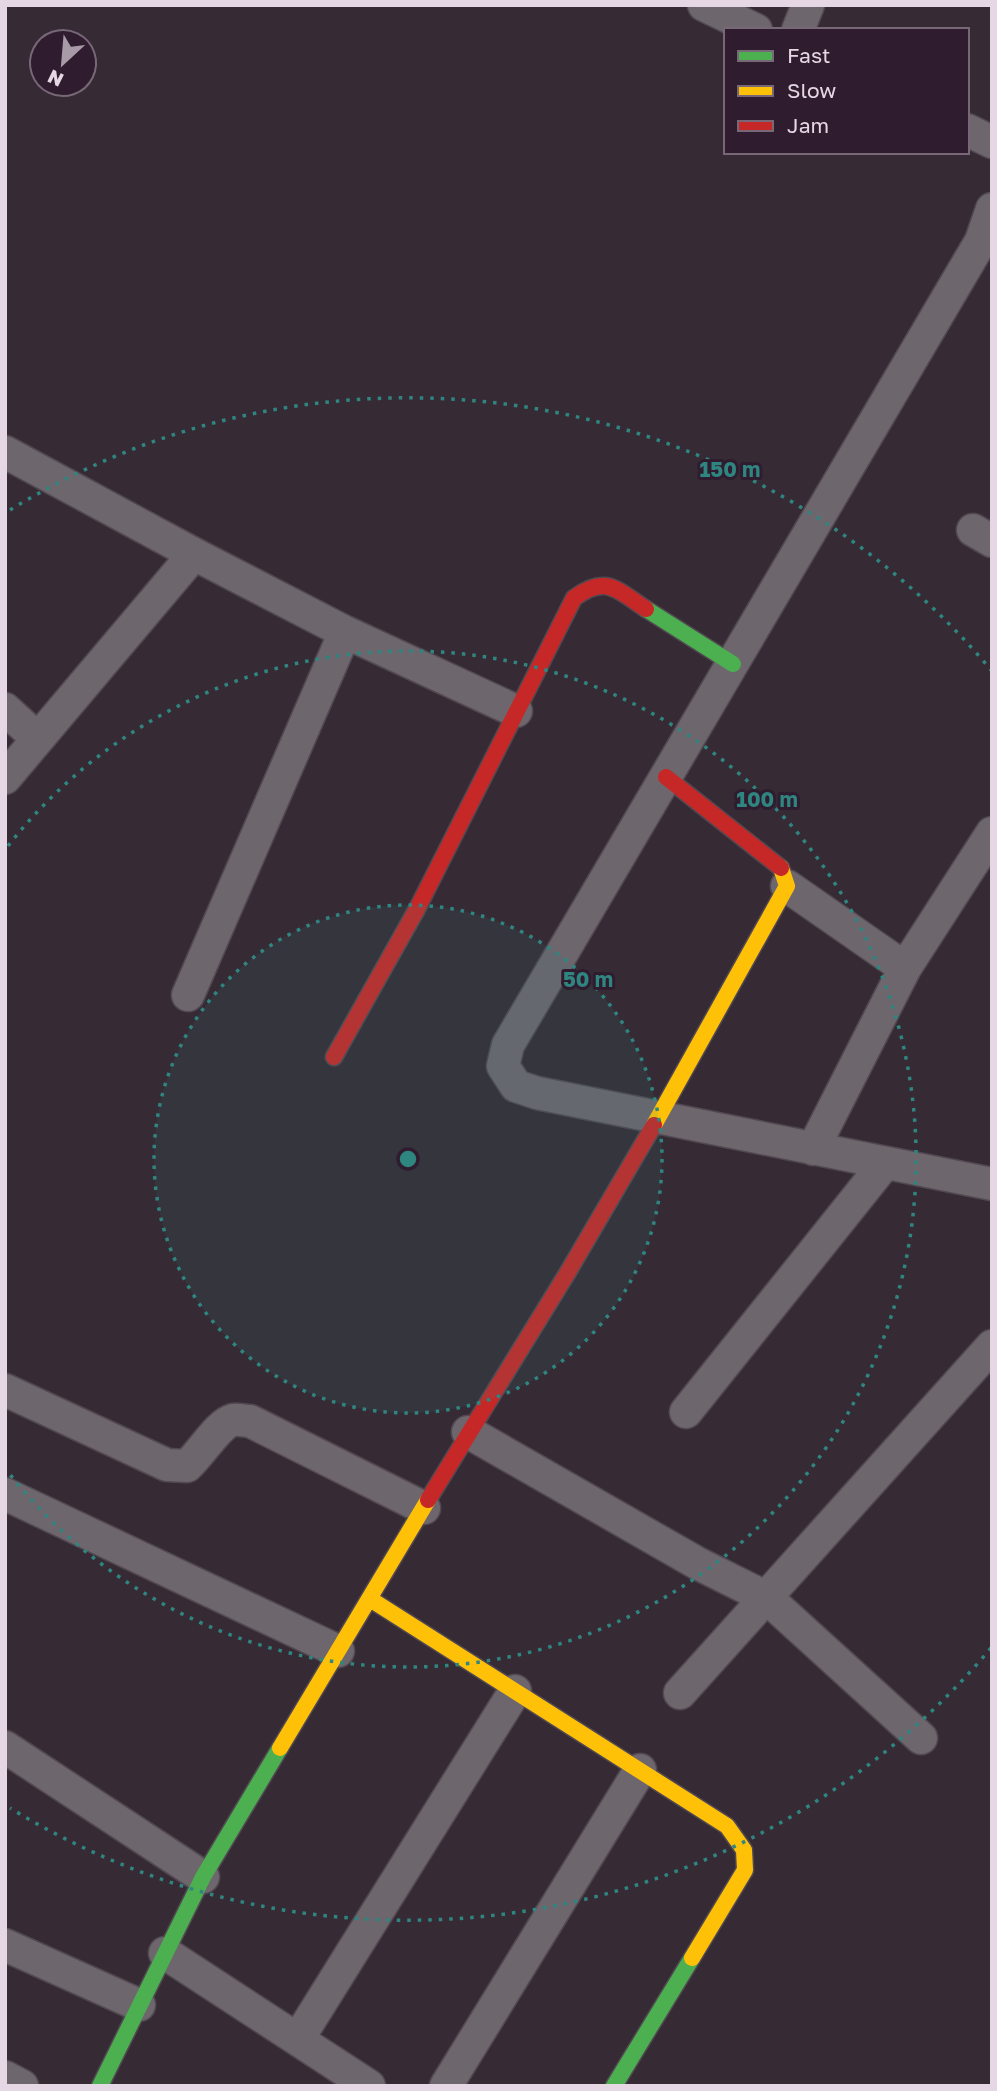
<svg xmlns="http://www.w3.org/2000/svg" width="997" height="2091" viewBox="0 0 997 2091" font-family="'Golos Text',sans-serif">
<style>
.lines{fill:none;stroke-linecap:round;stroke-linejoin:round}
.street-casing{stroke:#514851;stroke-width:35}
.fast-casing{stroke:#514851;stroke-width:19}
.slow-casing{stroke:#514851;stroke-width:19}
.jam-casing{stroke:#514851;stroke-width:19}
.street{stroke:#6d666d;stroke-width:32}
.fast{stroke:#4caf50;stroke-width:16}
.slow{stroke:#ffc107;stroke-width:16}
.jam{stroke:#c62828;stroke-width:16}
.ring{fill:none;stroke:#2f8580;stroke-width:3.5;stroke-dasharray:3.5 7}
.centre{fill:#2f8580;stroke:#2f1d2f;stroke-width:3.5}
.ring-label{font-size:21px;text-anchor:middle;font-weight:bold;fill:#2f8580;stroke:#2f1d2f;stroke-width:6;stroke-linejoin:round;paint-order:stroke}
</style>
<rect width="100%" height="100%" fill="#362b35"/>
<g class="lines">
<g class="street-casing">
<path id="street" d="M704,5L756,30
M798,30L808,5
M967,130L992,142
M992,209L981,241L508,1045L503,1066L516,1086L537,1093L992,1184
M5,452L194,554L345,632L516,711
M973,530L992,541
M5,709L38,739
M5,778L194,554
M787,886L905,968
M188,995L345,632
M813,1149L905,968L992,833
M5,1390L167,1465L187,1466C200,1455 218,1424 233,1420C237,1419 245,1421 250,1421L424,1508
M686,1412L885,1163
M468,1432L697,1563L767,1598L921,1738
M5,1494L338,1651
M680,1693L992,1346
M5,1747L203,1877
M5,1945L139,2005
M165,1953L369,2086
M298,2039L515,1691
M5,2077L22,2086
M446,2086L640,1770"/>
</g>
<g class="fast-casing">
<path id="fast" d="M646,609L733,664
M100,2086L203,1877L280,1748
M614,2086L692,1958"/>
</g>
<g class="slow-casing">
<path id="slow" d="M654,1125L787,886L781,868
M370,1599L727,1826L744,1850L745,1870L692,1958
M280,1748L428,1500"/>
</g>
<g class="jam-casing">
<path id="jam" d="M666,777L781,868
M334,1057L417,909L574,598C606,574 617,590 646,609
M428,1500L568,1272L654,1125"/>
</g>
<use href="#street" class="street"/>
<use href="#fast" class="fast"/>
<use href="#slow" class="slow"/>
<use href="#jam" class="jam"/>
</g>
<circle cx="408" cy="1159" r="254" fill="#2f8580" fill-opacity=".12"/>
<g class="ring">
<circle cx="408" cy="1159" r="254"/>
<path d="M8 846A508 508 0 1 1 8 1472"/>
<path d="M991 1648A761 761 0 0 1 10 1808M10 510A761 761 0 0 1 991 670"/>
</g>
<circle cx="408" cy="1159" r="10" class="centre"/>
<g class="ring-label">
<text x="730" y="477">150 m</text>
<text x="767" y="807">100 m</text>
<text x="588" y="987">50 m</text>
</g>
<rect width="997" height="2091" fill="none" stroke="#e5d8e4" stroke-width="14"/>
<rect x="724" y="28" width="245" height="126" fill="#2f1d2f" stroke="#786877" stroke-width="2"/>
<rect x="738" y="51" width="35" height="10" fill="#4caf50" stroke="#786877" stroke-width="2"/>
<text x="787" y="63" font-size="21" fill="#e5d8e4">Fast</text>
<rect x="738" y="86" width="35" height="10" fill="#ffc107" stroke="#786877" stroke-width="2"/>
<text x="787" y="98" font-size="21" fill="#e5d8e4">Slow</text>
<rect x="738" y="121" width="35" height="10" fill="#c62828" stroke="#786877" stroke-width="2"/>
<text x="787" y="133" font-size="21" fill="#e5d8e4">Jam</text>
<g transform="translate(63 63) rotate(206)"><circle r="33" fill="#2f1d2f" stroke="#786877" stroke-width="2"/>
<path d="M0-5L12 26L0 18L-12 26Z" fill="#a89ba7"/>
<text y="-10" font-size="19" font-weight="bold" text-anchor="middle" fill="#e5d8e4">N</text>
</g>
</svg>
